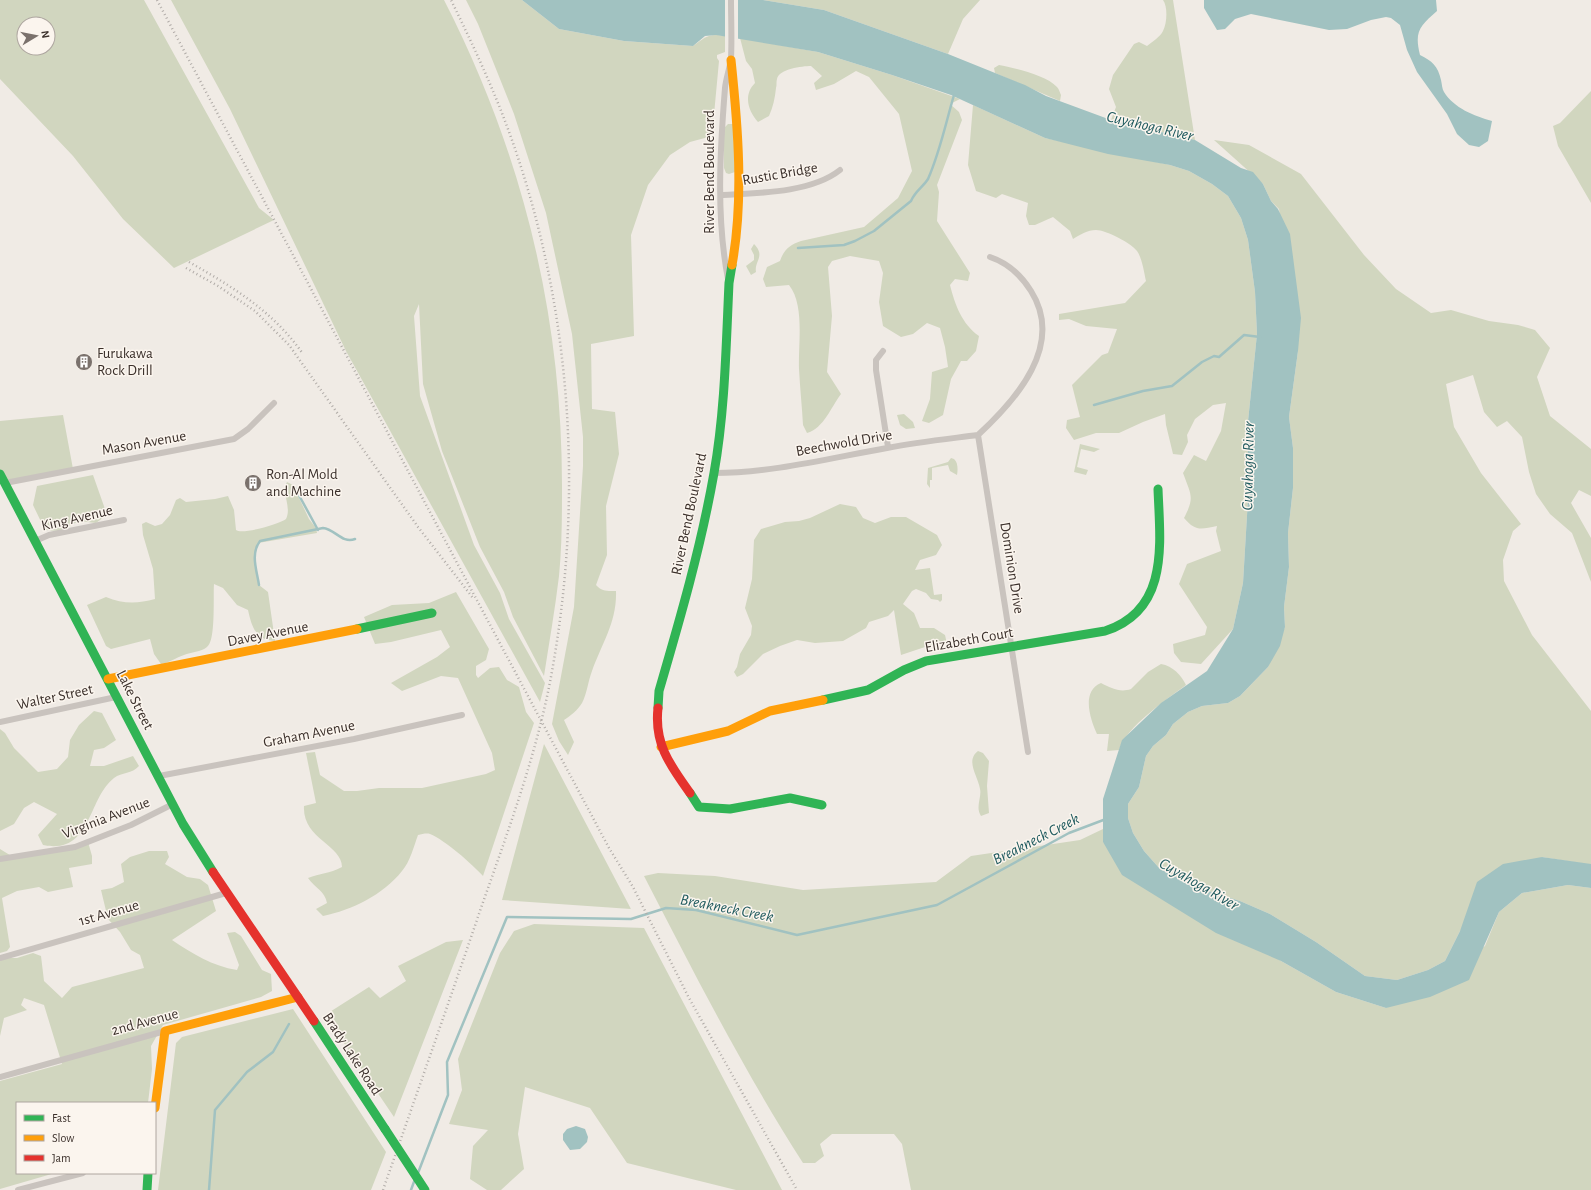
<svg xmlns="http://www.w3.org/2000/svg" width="1591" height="1190" viewBox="0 0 1591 1190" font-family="'Alegreya Sans',sans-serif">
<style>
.green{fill:#d1d6bf;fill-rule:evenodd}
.water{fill:#a1c2c1}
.pier{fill:#f0ebe5}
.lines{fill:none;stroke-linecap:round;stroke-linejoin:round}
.stream{stroke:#a1c2c1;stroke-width:2.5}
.street{stroke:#c9c3be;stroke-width:6}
.fast{stroke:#30b455;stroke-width:9}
.slow{stroke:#ff9f0a;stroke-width:9}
.jam{stroke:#e5322d;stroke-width:9}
.rail{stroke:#b1aca8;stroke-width:2.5;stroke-dasharray:1 3;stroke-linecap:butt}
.fast-bridge{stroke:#30b455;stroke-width:9}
.labels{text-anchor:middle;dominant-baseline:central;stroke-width:3;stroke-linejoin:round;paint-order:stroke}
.street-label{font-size:15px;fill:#3b302b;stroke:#fbf5ee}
.poi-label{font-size:15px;fill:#3b302b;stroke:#fbf5ee;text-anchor:start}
.water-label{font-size:16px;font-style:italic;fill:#1f5a5e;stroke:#fbf5ee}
</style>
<rect width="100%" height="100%" fill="#f0ebe5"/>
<path class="green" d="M0,0H144L259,208L274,220L174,268L123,219L73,156L0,79ZM24,24H48V48H24Z
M171,0H444C522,152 562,314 562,485C562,515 562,546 559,576C555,610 549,643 544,676L513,617L504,592L480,547L442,451L423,384L419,304L414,316L420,396L474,545L500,593L509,619L545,683L540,702L346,351L230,109Z
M466,0H522L559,29L624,41L693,46C706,37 708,33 725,36V52L717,55V58L719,61L712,136L690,142L670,155L648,185L631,235L634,336L591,344L592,409L615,412L619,454L606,506L607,555L596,585C602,592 608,591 616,591C617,622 602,643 592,671C588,681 587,694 582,703C578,710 570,716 564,720L574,742L568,755L559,741L552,724L574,607L583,466V437L572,334L546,213L514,114L478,24Z
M763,0H980L963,19L948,54L824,10Z
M1163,0H1173L1195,140L1111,120L1116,107L1109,89L1113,75L1134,44L1139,42L1147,46C1153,41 1160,37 1163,31C1167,23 1168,7 1163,0Z
M740,38L818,52L892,75L960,99L950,104L959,112L962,120L937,185L939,192L937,221L970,273L968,281L955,279L950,285C955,305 962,324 979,336L976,351L967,361H961L951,379L943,415L929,423L922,421L930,399L932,372L948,367L945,347L940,328L927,323L913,334L901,337L883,326L879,302L883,273L879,261L850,256L832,261L828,267L832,316L827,372L841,394C831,407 824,428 807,433L803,425C802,407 800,388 799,369C798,344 805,305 789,285L766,287L763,279L767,267L780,261C784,249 790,245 801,241L864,227L898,198L912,171L899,114L869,77L856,71L834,84L816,90L814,83L822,76L811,66C802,66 779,69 777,79C776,82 777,85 776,88C775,98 773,107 769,116L758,122C748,111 743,95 755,83L752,69L746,61Z
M999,65C1014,68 1046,75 1057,87C1059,89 1060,93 1061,95L1060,101L995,73L994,68Z
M1591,91V203L1558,146L1553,126L1560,123Z
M973,105L1045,138L1170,165L1189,171L1212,184L1228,196L1241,218L1248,240L1255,292L1257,334L1247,431L1249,482L1243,583L1233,629L1201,664L1181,662L1174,653L1173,644L1205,635L1207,627L1179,584L1187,564L1221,551L1216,531L1217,526C1201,529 1196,532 1184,518C1195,497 1191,495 1183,473L1194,455L1206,461L1221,431L1226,403L1213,405L1195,419L1187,435L1188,442L1182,455L1173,454L1166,425L1165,414L1143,422L1119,433H1096L1074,440L1066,428L1067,420L1080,417L1072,385L1102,355L1108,353L1117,329L1086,326L1069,319L1059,320V314L1125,303L1146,281C1144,272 1142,258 1137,251C1131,243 1106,230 1096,230C1088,230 1079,235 1073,239L1070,231L1053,217L1035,225H1029L1026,216L1028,203L1002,194L996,198L976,191L968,165Z
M728,124H733L735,172L729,174L726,173L724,168V130L725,127Z
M1214,140L1249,145L1301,174L1364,255L1396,289L1431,313L1451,310L1489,321L1518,325L1535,330L1550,348L1537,377L1550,416L1591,449V496L1579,490L1571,503L1591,538V582L1572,533L1550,514L1536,494L1529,472L1522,437L1507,421L1497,427L1484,412L1473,375L1446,384L1454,427L1481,473L1521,524L1513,531L1503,560L1504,581L1532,635L1591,711V865L1542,857L1460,931L1445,961L1428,970L1397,980L1365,976L1316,942L1270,914L1240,901L1199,888L1160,869L1144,851L1133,833L1128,818V804L1139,787L1146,756L1153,746L1166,735L1173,724L1188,712L1202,706L1228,703L1240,696L1268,667L1285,627L1284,607L1289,567L1288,533L1293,488V448L1289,417L1298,351L1279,209L1271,201L1263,184Z
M754,244C766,256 754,261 756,272L751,275L746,266L754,260V255L751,249Z
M904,414L913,422L915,428L906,429L900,425L897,415Z
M63,415L73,469L5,483L0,474V421Z
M1080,444L1100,449L1094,452L1081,449L1077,467L1088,470L1086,475L1074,472Z
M951,458L954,459C958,462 958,470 957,475L950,471L948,465L932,468V480H930V488L927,484L928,468L948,462Z
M93,475L105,509L104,517L96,523L79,521L59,531L45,530L33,505L37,486Z
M287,482L293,485L309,519L316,528L317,533L258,543C251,555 257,572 259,585L268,592L275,641C256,640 252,628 248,610L237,605L223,588L214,584C213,596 216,641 207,647C201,652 191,652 184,655C175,658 169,663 161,664L154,654L150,639L111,649L106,646L87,605L106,597C123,604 137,604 155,599L153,569L143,535L142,524L146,522L155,526L162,524L170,515L176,500L180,498L186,502L215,499L228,496L234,510L236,530C242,535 280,524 286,519C292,507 281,493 287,482Z
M840,504L856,507L863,518L875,523L891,517H906L937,535L942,545L936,555L920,560L915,570L930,568L934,595L942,594V600L940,602L938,600L931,599L926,593L916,589L912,591L903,604L914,613L920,628H934L945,635L947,644L925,647L901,655L894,610L888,616L869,622L866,628L843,641L815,643L797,640L780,646L763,654L743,674L737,677L734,672L737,667L740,654L751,635L752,626L745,608L752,579L754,540L761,529L785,522L799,521L810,518Z
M456,592L489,649L486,660L476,666V675L478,678L490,668L499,667L507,680L519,687L526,712L534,723L483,876C472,864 445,840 430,834C427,833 422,834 418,835C414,846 410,862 402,871C383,895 352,910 323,916L316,909L327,903C325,891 315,888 308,878C320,873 329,874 342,867C342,845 302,839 304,806L316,803L306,753L315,752L320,775L344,791H357L379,788H422L486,774L495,770L492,753L458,678L441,676L402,691L391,683L437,657L450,647L441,630L391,642L375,644L364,617L392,605L429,603Z
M1161,664C1173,666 1181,675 1186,685C1166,700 1127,726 1119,750L1107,751L1109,734H1097C1090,719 1081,691 1101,683C1111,688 1120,693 1131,689L1148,672Z
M94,711L102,713L116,740L104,748L94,750L90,766H104L133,756L139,766C132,774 122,772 114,778C87,799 92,855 43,845L38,835L57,814L34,802L24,808L14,824L0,831V729L5,733L14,748L38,772L57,769L68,757L70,740L79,725Z
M544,744L631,909L502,900Z
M978,751L983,753L989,761L987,786L989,813L981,816C975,807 982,797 980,789C978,776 965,761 978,751Z
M1103,829V842L1281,961L1336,992L1386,1008L1485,946L1499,912L1522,893L1568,885L1591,888V1190H911L902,1144L894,1134H832L820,1144L824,1156L815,1163H803C744,1071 694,973 644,876L658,873L715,876L803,890L936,882L971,856L1080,840Z
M88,842L92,856V864L69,868L73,887L48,892L39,887L17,891L2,898L10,947L7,951L0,953V849L13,857Z
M149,851H167L169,857L165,864L187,877L200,879L208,885L216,911L172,940C193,954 212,966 237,970L239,965L227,933L235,932L241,936L262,970L271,974L272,991L261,997L163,1025L151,1046L152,1069L148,1103H17V1173H55L0,1189V1081L62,1064L44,1005L24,998L21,1005L27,1010L4,1018L0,1036V958H17L33,953L41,956L44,981L62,998L72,987L144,968L140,955L131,950L120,932L108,919L101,890L112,888L124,882L121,864L130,857Z
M534,924L644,928L782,1190H736L627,1163L590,1108L525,1087L518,1134L524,1169L501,1190H487L470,1179L473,1146L488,1130L449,1124L462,1090L458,1059L500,953L514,931Z
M463,940L394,1117L325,1015L369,987L380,998L406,981L398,966L446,942Z
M293,1009L386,1152L371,1190H158L176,1043L182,1037Z"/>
<path class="water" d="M522,0H763L824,10L948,54L1025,85L1046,96L1111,120L1195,140L1241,168L1253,172L1263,184L1271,201L1278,209L1290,234L1301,318L1298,351L1289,417L1293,448V488L1288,533L1289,567L1284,607L1285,627L1280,646L1268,667L1240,696L1228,703L1202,706L1188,712L1173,724L1166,735L1153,746L1146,756L1139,787L1128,804V818L1133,833L1144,851L1160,869L1199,888L1240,901L1270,914L1316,942L1365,976L1397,980L1428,970L1445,961L1460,931L1477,882L1503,864L1542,857L1591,864V888L1568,885L1522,893L1499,912L1469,980L1430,997L1386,1008L1336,992L1281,961L1216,933L1122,875L1103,842V799L1122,740L1161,703L1207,671L1233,629L1243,583L1249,482L1247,431L1257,334L1255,292L1248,240L1241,218L1228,196L1212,184L1189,171L1170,165L1108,154L1045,138L951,95L892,75L818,52L716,35L705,36L693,46L624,41L559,29Z
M1204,0H1436L1437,11C1420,26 1414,31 1420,55C1432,61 1438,66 1441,80C1442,84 1442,89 1444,92C1454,108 1474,116 1492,121L1488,141L1479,147L1469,145L1457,134L1447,114L1417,72L1407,50L1400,25L1391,18L1386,17L1371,20L1347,29L1329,30L1251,14L1235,19L1225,29L1217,30L1204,8Z
M576,1126L585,1129L588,1137L587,1142L580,1149L570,1150L563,1140V1134L567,1129Z"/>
<path class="pier" d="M725,0H738V40L725,39Z"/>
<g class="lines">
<path class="stream" d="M798,248L844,245L855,241L874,231L911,201C915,191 923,187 928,179C940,152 946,122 954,95
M1094,405L1143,391L1172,386L1202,362L1214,356L1219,357L1244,335L1260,337
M295,488L318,530
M259,585C257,571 250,554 260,541L323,528C335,529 342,544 355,539
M418,1173L448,1095L447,1062L507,917L631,919L666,908L696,910L797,935L937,905L1069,833L1106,819
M209,1190L215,1110L247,1072L273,1052L289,1024
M411,1190L415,1179"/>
<path class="street" d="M721,195C758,193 811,193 840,170
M728,279C716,217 720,150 725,88C726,78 730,68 731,58C732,39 731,19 731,0
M883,351L876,360V370L888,447
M978,435L1028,752
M978,435C1016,400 1065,345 1031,291C1021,275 1008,263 990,257
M714,473C772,473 830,458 887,448C917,442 947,439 978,435
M5,483L234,439L248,429L274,403
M35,541L49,535L124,520
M0,722L116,697
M159,776L354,739L462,715
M0,859L75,847L131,825L173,804
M0,958L226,893
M0,1077L165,1031
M18,1190L83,1173"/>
<path class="fast" d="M0,474L183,824L213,872
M357,629L432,613
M823,700L868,690L904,670L926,661L1105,631C1170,610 1160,543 1158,489
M658,708L659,691C680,619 701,547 714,473C725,411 726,347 729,283L732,265
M690,793L699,807L730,809L790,798L822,805
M314,1021L385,1129
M147,1190L148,1173"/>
<path class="slow" d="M731,60C738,127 744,199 732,265
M108,679L357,629
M661,747L728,731L770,711L823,700
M155,1108L165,1031L298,997"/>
<path class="jam" d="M658,708C654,744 670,765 690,793
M213,872L314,1021"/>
<path class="rail" d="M157,0L609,848L633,887L689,998L797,1190
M189,262C233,287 274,312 303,354
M186,268L218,286L255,311L289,345L418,527L473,598
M383,1190C416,1096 449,1002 481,908C507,834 535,759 550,682C584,504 573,315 513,143C496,94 474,47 451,0"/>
<path class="fast-bridge" d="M385,1129L425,1190"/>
</g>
<defs>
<g id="building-disc" transform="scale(0.9)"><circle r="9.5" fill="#7a716c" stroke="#fbf5ee"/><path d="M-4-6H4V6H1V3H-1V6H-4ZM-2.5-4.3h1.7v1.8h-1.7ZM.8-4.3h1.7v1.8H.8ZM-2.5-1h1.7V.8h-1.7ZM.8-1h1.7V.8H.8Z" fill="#fff"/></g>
</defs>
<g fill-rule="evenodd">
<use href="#building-disc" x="84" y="362"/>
<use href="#building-disc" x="253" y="483"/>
</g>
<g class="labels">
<g class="street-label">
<text transform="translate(709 172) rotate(-90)">River Bend Boulevard</text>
<text transform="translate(780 174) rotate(-10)">Rustic Bridge</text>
<text transform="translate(144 443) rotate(-10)">Mason Avenue</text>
<text transform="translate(844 443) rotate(-10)">Beechwold Drive</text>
<text transform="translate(689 514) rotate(-78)">River Bend Boulevard</text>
<text transform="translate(77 518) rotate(-13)">King Avenue</text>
<text transform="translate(1012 568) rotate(81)">Dominion Drive</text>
<text transform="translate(268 634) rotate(-11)">Davey Avenue</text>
<text transform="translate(969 640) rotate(-10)">Elizabeth Court</text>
<text transform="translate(55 697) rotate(-12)">Walter Street</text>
<text transform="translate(135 700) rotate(63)">Lake Street</text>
<text transform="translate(309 734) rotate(-11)">Graham Avenue</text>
<text transform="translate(106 818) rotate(-21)">Virginia Avenue</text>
<text transform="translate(109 913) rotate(-16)">1st Avenue</text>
<text transform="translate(145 1022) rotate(-15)">2nd Avenue</text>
<text transform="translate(352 1054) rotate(57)">Brady Lake Road</text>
</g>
<g class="poi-label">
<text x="97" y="353">Furukawa<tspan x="97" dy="17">Rock Drill</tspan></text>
<text x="266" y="474">Ron-Al Mold<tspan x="266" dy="17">and Machine</tspan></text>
</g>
<g class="water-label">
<text transform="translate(1150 126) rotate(13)">Cuyahoga River</text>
<text transform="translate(1248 466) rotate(-89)">Cuyahoga River</text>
<text transform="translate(1036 839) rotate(-27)">Breakneck Creek</text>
<text transform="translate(1199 884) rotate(30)">Cuyahoga River</text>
<text transform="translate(727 908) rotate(11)">Breakneck Creek</text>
</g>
</g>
<rect x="16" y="1102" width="140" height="72" fill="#fbf5ee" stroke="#aea6a0"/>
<rect x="24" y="1115" width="20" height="6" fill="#30b455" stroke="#aea6a0"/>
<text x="52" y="1122" font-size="12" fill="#3b302b">Fast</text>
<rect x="24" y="1135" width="20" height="6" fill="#ff9f0a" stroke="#aea6a0"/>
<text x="52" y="1142" font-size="12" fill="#3b302b">Slow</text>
<rect x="24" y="1155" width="20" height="6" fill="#e5322d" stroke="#aea6a0"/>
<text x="52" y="1162" font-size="12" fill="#3b302b">Jam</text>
<g transform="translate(36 36) rotate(80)"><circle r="19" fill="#fbf5ee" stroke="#aea6a0"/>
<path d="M0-3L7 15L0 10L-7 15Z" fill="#7a716c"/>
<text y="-6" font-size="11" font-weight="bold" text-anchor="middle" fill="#3b302b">N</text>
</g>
</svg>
